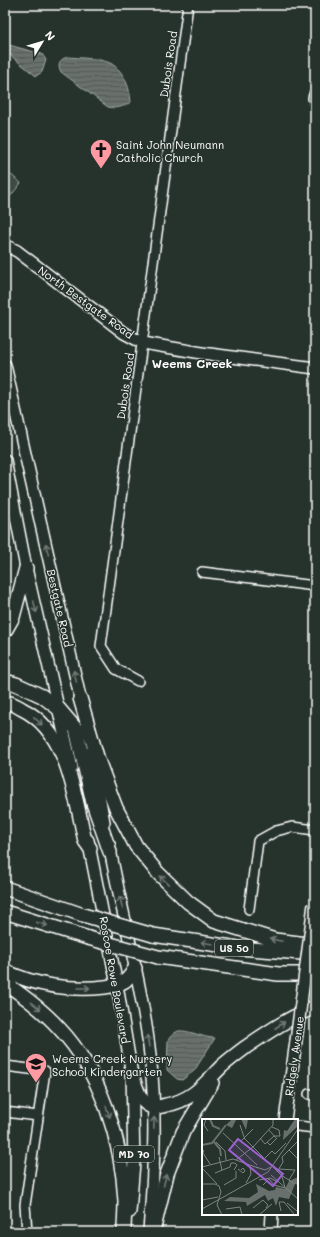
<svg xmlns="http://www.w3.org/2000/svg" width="320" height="1237" viewBox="0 0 320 1237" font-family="Mali,sans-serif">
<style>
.pitch{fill:#3e4944;stroke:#9ea4a2}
.water{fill:url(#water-rules);stroke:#a4a9a7}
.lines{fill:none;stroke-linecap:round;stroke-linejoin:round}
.minor-casing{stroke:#fff;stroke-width:12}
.major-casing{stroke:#fff;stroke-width:14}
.highway-casing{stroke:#fff;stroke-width:16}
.minor{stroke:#26332d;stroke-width:9}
.major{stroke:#26332d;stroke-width:11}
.highway{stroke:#26332d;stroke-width:13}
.major-bridge-casing{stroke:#fff;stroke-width:14;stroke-linecap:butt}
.highway-bridge-casing{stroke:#fff;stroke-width:16;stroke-linecap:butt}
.major-bridge{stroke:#26332d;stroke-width:11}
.highway-bridge{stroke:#26332d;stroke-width:13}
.oneway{stroke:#727a76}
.labels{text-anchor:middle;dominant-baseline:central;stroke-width:3;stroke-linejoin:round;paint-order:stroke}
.shield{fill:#26332d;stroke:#bec2c0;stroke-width:1}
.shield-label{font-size:10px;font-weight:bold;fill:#fff}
.street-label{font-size:11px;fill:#fff;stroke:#26332d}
.poi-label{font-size:11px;fill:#fff;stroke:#26332d;text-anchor:start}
.neighbourhood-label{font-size:12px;font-weight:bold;fill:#fff;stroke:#26332d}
.inset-river{fill:none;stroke:#67706c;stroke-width:2}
.inset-road{fill:none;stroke:#7d8581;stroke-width:1}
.view{fill:#9c61cf;fill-opacity:0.15;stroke:#9c61cf;stroke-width:2}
.inset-edge{fill:none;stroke:#fff;stroke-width:2}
</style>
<defs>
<pattern id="water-rules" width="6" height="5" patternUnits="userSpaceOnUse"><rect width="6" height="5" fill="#67706c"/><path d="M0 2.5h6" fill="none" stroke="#575a59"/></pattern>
</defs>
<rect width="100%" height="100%" fill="#26332d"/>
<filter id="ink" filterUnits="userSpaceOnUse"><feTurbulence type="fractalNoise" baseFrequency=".025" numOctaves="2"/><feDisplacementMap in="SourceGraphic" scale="8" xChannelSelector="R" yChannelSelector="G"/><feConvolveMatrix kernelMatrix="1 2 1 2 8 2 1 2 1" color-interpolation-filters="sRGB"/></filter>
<g filter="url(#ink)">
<path class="pitch" d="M5,170L21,183L5,203Z"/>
<path class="water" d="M5,44L42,54L46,60L42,72L36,76L5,51Z
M67,57C79,58 102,58 112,64C125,72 130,89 131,102C123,107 117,109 108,107L61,72C57,64 59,60 67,57Z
M178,1031C191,1030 202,1038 215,1038L194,1071L182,1080L177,1079L167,1070L168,1040L173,1034Z"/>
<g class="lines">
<g class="minor-casing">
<path id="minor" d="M315,92L313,98L315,104
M202,572L315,586
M138,681L116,669L101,646L188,5
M249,909L258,841L276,831L292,827L315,830
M5,1066L45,1071L25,1205L27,1232
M309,1094L315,1095
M5,1112L38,1116
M297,1126L315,1128"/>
</g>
<g class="major-casing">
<path id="major" d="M5,245L17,251L124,333L143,343L202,353L315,368
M5,365L82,706
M5,460L26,568L72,768
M91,752L104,822
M88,840L117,985L132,1075L134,1162L130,1212
M109,844C122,915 142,984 150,1055C157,1113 154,1173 149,1231
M285,1120L296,1041
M271,1232L272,1214"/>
</g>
<g class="highway-casing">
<path id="highway" d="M5,631L13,617L26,568
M5,681L16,684L42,696L59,709L76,729L93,803L110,852
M80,698L98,760L116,808L136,846L158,873L188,902L214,921L275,940L315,945
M5,702C11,702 17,706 22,709C68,731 75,797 85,841L90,848
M5,888L83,915
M5,912L88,938
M153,935L238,948L315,954
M158,957L278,974H315
M5,971C36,986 72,991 105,987C112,986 118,985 123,982C129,979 132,973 135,968
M5,983C24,996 43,1010 59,1028C101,1072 122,1141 125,1201C125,1212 124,1222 124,1232
M132,1075C136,1086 140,1105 153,1107C157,1108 162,1106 166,1105C193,1100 203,1085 222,1066C230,1059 238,1053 246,1047C268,1032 290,1017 315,1007
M153,1232L167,1174L183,1132L212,1083"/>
</g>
<use href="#minor" class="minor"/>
<use href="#major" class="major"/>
<use href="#highway" class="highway"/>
<g class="major-bridge-casing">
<path id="major-bridge" d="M296,1041L314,904"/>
</g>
<g class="highway-bridge-casing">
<path id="highway-bridge" d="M83,915L153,935
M88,938L158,957"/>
</g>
<use href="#major-bridge" class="major-bridge"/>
<use href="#highway-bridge" class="highway-bridge"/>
</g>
<defs><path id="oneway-shaft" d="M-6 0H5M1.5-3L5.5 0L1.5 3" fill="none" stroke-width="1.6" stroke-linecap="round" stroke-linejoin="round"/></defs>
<g class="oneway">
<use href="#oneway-shaft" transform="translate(47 549) rotate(-103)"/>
<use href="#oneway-shaft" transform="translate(35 607) rotate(77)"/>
<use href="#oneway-shaft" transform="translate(75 676) rotate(-103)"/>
<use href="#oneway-shaft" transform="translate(38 721) rotate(44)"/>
<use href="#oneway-shaft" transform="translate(164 880) rotate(-137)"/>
<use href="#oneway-shaft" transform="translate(121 902) rotate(-102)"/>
<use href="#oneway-shaft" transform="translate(42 924) rotate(17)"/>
<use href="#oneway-shaft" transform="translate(276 940) rotate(-168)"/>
<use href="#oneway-shaft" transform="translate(207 943) rotate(-171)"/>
<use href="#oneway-shaft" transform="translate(84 988)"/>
<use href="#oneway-shaft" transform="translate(36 1006) rotate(39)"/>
<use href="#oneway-shaft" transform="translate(280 1025) rotate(-33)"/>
<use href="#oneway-shaft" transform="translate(148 1041) rotate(-99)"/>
<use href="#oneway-shaft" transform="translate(108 1112) rotate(71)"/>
<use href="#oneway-shaft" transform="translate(154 1123) rotate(-89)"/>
<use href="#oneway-shaft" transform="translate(165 1180) rotate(-76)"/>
</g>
</g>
<defs>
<g id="church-pin" transform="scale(1.15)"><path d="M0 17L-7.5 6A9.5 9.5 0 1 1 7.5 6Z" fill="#ff9aa2" stroke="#26332d"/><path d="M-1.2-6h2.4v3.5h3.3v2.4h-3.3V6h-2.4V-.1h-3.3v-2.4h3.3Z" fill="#111"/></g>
<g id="school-pin" transform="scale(1.15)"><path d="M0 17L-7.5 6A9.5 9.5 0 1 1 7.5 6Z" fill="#ff9aa2" stroke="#26332d"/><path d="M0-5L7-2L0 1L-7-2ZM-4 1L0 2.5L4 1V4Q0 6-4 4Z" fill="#111"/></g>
</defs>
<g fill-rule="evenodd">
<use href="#church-pin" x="101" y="150"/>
<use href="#school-pin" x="36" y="1064"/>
</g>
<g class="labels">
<g class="shield">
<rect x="215" y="940" width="38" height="16" rx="3"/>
<rect x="114" y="1146" width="40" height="16" rx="3"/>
</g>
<g class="shield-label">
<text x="234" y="948">US 50</text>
<text x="134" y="1154">MD 70</text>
</g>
<g class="street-label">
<text transform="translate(168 64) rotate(-82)">Dubois Road</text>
<text transform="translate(86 302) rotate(36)">North Bestgate Road</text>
<text transform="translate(125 386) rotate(-82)">Dubois Road</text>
<text transform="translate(60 608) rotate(77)">Bestgate Road</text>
<text transform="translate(115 980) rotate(80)">Roscoe Rowe Boulevard</text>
<text transform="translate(294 1056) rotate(-82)">Ridgely Avenue</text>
</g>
<g class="poi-label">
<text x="116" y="144">Saint John Neumann<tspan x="116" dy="13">Catholic Church</tspan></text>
<text x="52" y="1058">Weems Creek Nursery<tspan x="52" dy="13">School Kindergarten</tspan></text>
</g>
<g class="neighbourhood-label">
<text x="192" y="363">Weems Creek</text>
</g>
</g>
<g transform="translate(202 1119)">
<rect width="96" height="96" fill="#26332d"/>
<path d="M30,0H46L44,11L39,0L34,1L30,9L24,6ZM93,0H96V7L81,21L82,11L85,12ZM96,58V66L93,65L87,80L77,78L74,87L71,79L66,82L63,76L45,87L44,83L22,82L28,78L47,79L56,73L54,65L67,72L73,71L74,68L83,70L87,62Z" fill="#67706c"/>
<path class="inset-river" d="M8,0L11,7L18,10M12,23L18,30L19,37M0,26L10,24L24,6"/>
<path class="inset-road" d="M4,0L2,6L6,12M38,6L42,18M67,11L75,20M21,14L55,46M42,19L51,28L71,6V0M58,19L63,25L72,17H78L77,11L70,8M39,22L51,10M14,23L23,32L24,41M65,23L68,26L74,20M2,31L1,34L8,45M87,31L96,40M73,35L84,24M17,38L20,51M62,40L70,32L73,35M34,41L51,28L79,56L93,65M0,48L31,40L56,49M28,48L29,44H33L35,46L32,51M54,48L63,51L69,48M1,50L15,65M36,50L41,54L43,52L41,49L39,51M77,50L93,51L87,61M75,53L81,43L80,38L96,22M13,54L28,48M69,56L96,80M57,61L68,59L76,63M44,64L49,55L48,47M0,65H13L17,67L19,73L15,86L20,96M22,66L34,59V52M61,66L67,60L72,66L83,69L80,57M0,81L16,78M85,84L95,92M51,89L61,81L66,86L64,89M0,90L66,53L96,10M24,90L38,88L40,96M79,92L77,83H82L92,95M57,96L70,85"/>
<path class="view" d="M36,20L81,55L71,67L27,31Z"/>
<rect width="96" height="96" class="inset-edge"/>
</g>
<rect width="320" height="1237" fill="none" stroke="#26332d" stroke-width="20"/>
<rect x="10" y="10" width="300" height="1217" fill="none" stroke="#fff" stroke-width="1.5" filter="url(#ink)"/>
<g transform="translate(42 42) rotate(52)" stroke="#26332d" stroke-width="3" paint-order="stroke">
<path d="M0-3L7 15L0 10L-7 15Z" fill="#ffffff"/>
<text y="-6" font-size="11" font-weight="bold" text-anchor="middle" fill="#ffffff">N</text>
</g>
</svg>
